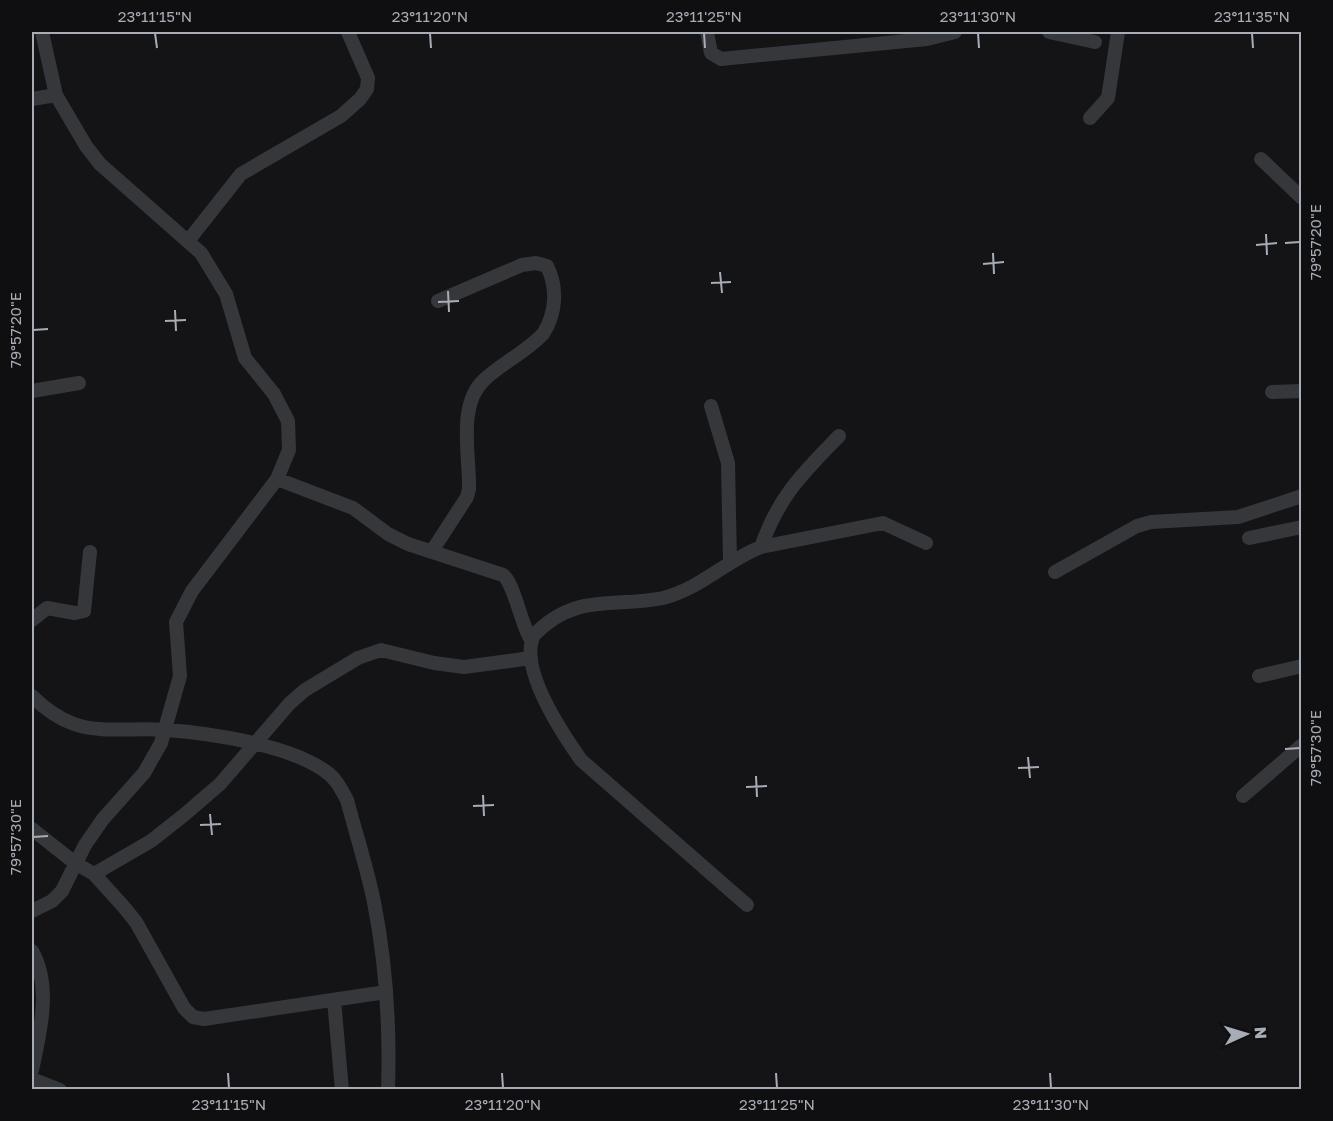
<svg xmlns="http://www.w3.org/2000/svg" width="1333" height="1121" viewBox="0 0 1333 1121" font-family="'Golos Text',sans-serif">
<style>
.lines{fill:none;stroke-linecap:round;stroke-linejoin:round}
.minor{stroke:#36373b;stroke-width:14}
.ticks{fill:none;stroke:#a7acb5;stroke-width:2}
.neatline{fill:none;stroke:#a7acb5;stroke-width:2}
.ticks-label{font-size:15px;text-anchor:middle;fill:#a7acb5}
</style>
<rect width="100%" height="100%" fill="#141416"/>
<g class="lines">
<path class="minor" d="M707,32L711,53L721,59L927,39L955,32
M1049,32L1095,42
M32,99L56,95
M1090,118L1108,98L1118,32
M1261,159L1302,198
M188,241L241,174L341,116L360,99L367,89L368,78L348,32
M32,391L79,383
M1272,392L1302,391
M711,406L728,463L730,562
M277,479L353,508L388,534L408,544L503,575C514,583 521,624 531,640
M1249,538L1302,527
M761,547C779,496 802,474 839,436
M432,551L467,497L469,489C470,456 457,405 484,380C502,363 526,352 543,334C556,314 558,288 547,266L536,263L522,265L438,301
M1055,572L1137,526L1151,522L1238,517L1302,496
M32,620L47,608L75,613L84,611L90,552
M1259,676L1302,666
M32,696C44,708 57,718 74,724C102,734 136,727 166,730C210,733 289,745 325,771C336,778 341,789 347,800C356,834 367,868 374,902C386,963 390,1028 388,1090
M1243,796L1302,745
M32,829L75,863L94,874L123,906L136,922L184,1008L193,1017L204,1019L386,992
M94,874L151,841L184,815L220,784L290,703L305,690L358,658L381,650L434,663L464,667L531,658
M747,905L581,760C562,733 518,668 534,635C575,592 615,608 663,598C700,589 727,560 761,547L883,523L926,543
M32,911L52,901L62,891L85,845L103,819L144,773L161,743L180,676L176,622L192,591L277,479L289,450L288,421L274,394L245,358L226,294L201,253L100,164L86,146L56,95L42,32
M32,951C52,986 40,1033 32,1070
M334,1000L342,1090
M32,1079L60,1090"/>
</g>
<path class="ticks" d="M155,33L157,48M430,33L431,48M704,33L705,48M978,33L979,48M1252,33L1253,48M1266,234L1267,255M1285,243L1300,242M1256,245L1277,243M993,253L994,274M983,264L1004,262M720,272L722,293M711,283L731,282M448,291L449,312M438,302L459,301M175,310L176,331M165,321L186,320M33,330L48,329M1285,749L1300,748M1028,757L1030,778M1018,768L1039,767M756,776L757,797M746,787L767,786M483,795L484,816M473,806L494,805M210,814L212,835M200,825L221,824M33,837L48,836M228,1073L229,1088M502,1073L503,1088M776,1073L777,1088M1050,1073L1051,1088"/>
<rect width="1333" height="1121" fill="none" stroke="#0f0f11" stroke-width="66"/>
<g transform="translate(1246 1034) rotate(86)" stroke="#0f0f11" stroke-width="4.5" paint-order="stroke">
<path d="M0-4.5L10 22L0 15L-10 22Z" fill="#a7acb5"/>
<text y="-9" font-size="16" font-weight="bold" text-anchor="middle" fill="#a7acb5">N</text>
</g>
<rect x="33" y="33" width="1267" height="1055" class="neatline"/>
<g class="ticks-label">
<text x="155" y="22">23°11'15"N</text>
<text x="430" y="22">23°11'20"N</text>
<text x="704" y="22">23°11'25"N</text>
<text x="978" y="22">23°11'30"N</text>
<text x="1252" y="22">23°11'35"N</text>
<text transform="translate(1316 242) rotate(-90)" y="5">79°57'20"E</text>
<text transform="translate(16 330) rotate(-90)" y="5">79°57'20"E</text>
<text transform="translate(1316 748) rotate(-90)" y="5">79°57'30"E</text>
<text transform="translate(16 837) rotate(-90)" y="5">79°57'30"E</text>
<text x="229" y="1110">23°11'15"N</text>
<text x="503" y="1110">23°11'20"N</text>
<text x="777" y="1110">23°11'25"N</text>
<text x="1051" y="1110">23°11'30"N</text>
</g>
</svg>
